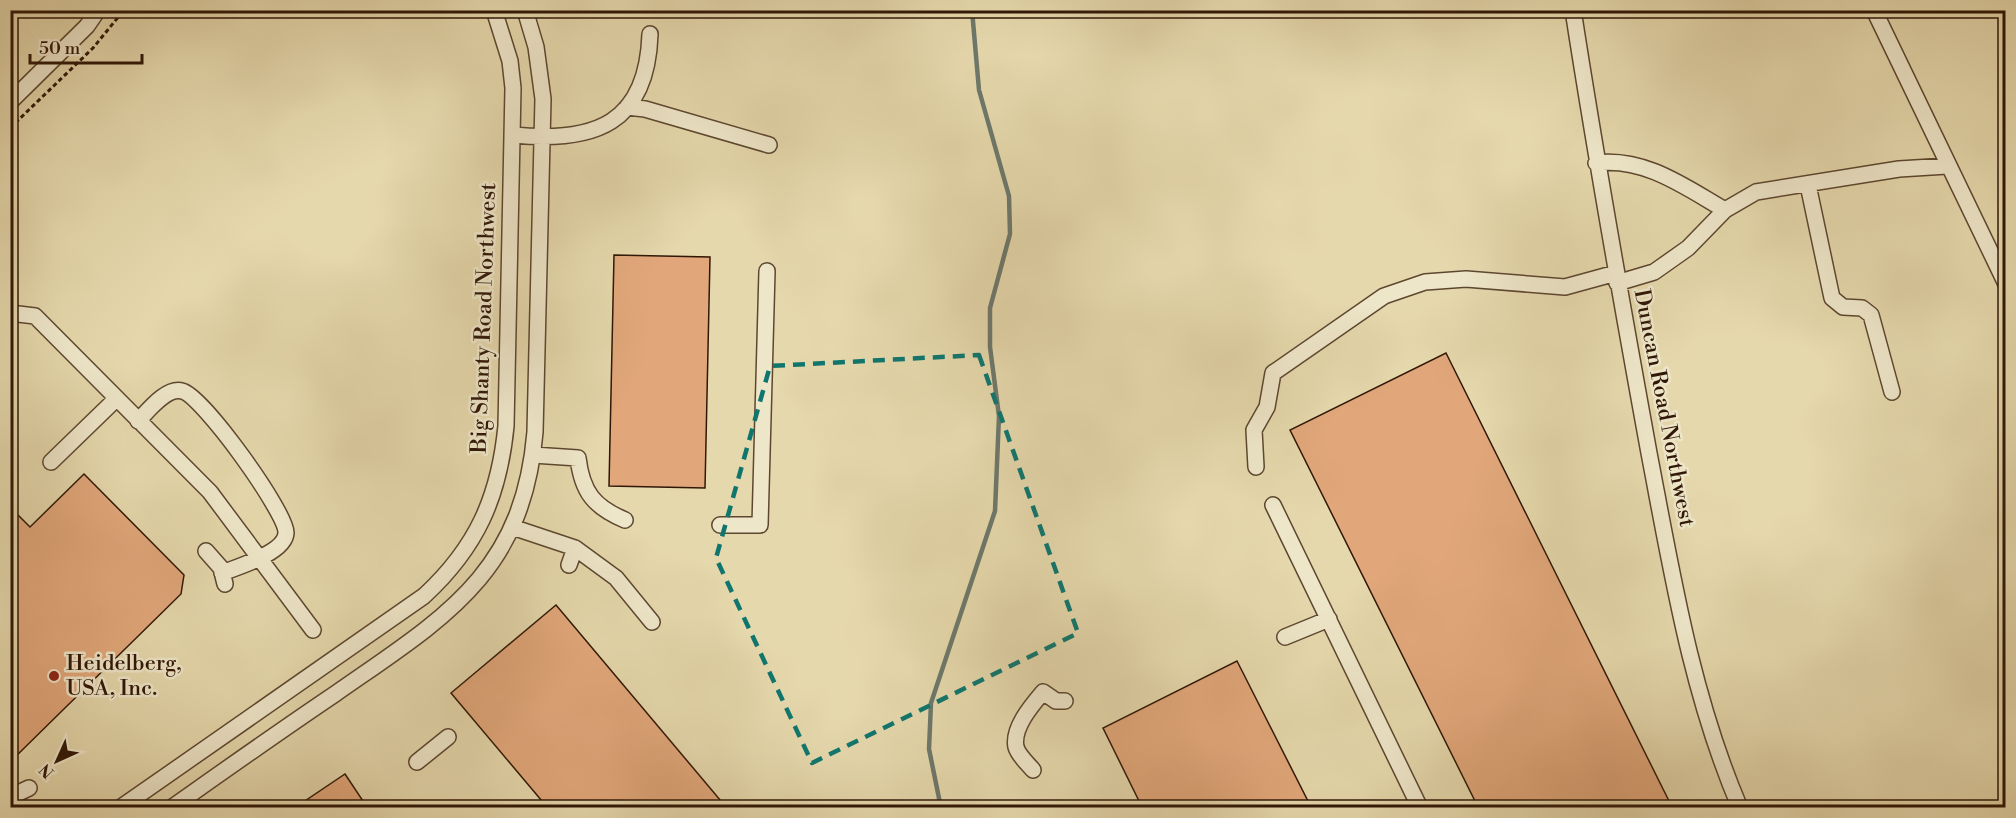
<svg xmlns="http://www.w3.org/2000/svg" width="2016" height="818" viewBox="0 0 2016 818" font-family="'Libre Bodoni',serif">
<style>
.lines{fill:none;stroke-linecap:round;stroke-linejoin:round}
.stream{stroke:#6d786b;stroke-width:4.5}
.building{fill:#e1a77a;stroke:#301707;stroke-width:1.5}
.minor-casing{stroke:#5d4730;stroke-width:18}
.path{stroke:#301707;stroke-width:3;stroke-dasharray:4.5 3;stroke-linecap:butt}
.minor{stroke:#eee6c9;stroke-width:15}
.marked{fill:none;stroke:#0f766e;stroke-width:4.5;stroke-dasharray:12 8;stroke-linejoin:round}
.poi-dot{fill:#8f2418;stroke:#eee6c9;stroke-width:2}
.labels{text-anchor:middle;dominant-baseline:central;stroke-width:5;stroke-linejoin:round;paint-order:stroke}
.street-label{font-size:22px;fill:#301707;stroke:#eee6c9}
.poi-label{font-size:22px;fill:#301707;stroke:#eee6c9;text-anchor:start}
</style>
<rect width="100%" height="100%" fill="#e5d8ac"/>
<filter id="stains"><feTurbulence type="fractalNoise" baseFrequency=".00333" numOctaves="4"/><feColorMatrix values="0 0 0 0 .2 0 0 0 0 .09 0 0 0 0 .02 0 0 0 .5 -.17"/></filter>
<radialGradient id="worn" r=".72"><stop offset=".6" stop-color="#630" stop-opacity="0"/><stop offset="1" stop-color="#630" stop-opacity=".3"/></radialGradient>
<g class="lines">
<path class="stream" d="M941,808L929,749L931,703L995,511L999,416L990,347V308L1010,234L1009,196L979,90L972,10"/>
</g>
<path class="building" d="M614,255L710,257L705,488L609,486Z
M1446,353L1672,807H1478L1290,430Z
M84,474L184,575L181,594L10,762V507L30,527Z
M556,605L726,807H547L451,693Z
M1237,661L1311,807H1142L1103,728Z
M345,774L367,807H296Z"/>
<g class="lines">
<g class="minor-casing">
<path id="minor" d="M1573,10C1596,158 1622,305 1649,453C1672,573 1691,694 1740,808
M1874,10L2006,284
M10,102L87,26L98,10
M627,107L645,109L769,145
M514,135C595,143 647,124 650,34
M1596,163C1645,157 1685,187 1725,210L1756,192L1899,169L1947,166
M1808,185L1832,298L1843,307L1862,308L1871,315L1892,392
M1617,283L1654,272L1688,248L1725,210
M10,313L35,316L210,492L313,630
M138,421C148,411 166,387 182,391C202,395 287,513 286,533C285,553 237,567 222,573
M533,455L578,458C582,492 594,507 625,520
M51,462L116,399
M1256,467L1254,430L1267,407L1273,373L1384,296L1425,282L1466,279L1565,287L1616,273
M1273,505L1420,808
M720,525H760L767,271
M512,527L575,548L569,565
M575,548L616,578L652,622
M206,551L221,568L225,584
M1285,637L1329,619
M417,762L448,737
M1033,770C1028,764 1018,755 1016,747C1012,728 1032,705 1043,692L1056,701H1065
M10,797L29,788
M120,808L424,596C477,547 499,497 506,426L513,88L510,61L494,10
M171,808C225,770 280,731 335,694C442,619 523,575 535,432L543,99L536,47L525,10"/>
</g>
<path class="path" d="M10,128L93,48L124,10"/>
<use href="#minor" class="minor"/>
</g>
<path class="marked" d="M979,355L1078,633L812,763L716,558L770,366Z"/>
<circle class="poi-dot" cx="54" cy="676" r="6"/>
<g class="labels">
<g class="street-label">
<text transform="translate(484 318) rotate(-88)">Big Shanty Road Northwest</text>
<text transform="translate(1664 408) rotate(79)">Duncan Road Northwest</text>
</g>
<g class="poi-label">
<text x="66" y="663">Heidelberg,<tspan x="66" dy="25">USA, Inc.</tspan></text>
</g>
</g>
<rect width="2016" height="818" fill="none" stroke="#e5d8ac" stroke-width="36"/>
<rect x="12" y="12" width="1992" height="794" fill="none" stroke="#301707" stroke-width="3"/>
<rect x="18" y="18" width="1980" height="782" fill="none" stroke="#301707" stroke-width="1.5"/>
<g transform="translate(57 761) rotate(225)" stroke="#eee6c9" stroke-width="4.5" paint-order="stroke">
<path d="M0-4.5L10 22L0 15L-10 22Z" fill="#301707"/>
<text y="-9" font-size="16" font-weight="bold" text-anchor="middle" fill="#301707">N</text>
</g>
<path d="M30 54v9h112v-9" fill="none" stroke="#301707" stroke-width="3"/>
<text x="39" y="54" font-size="18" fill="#301707" stroke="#eee6c9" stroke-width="4.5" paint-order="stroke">50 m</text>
<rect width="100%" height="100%" filter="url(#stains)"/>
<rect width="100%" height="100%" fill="url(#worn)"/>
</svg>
